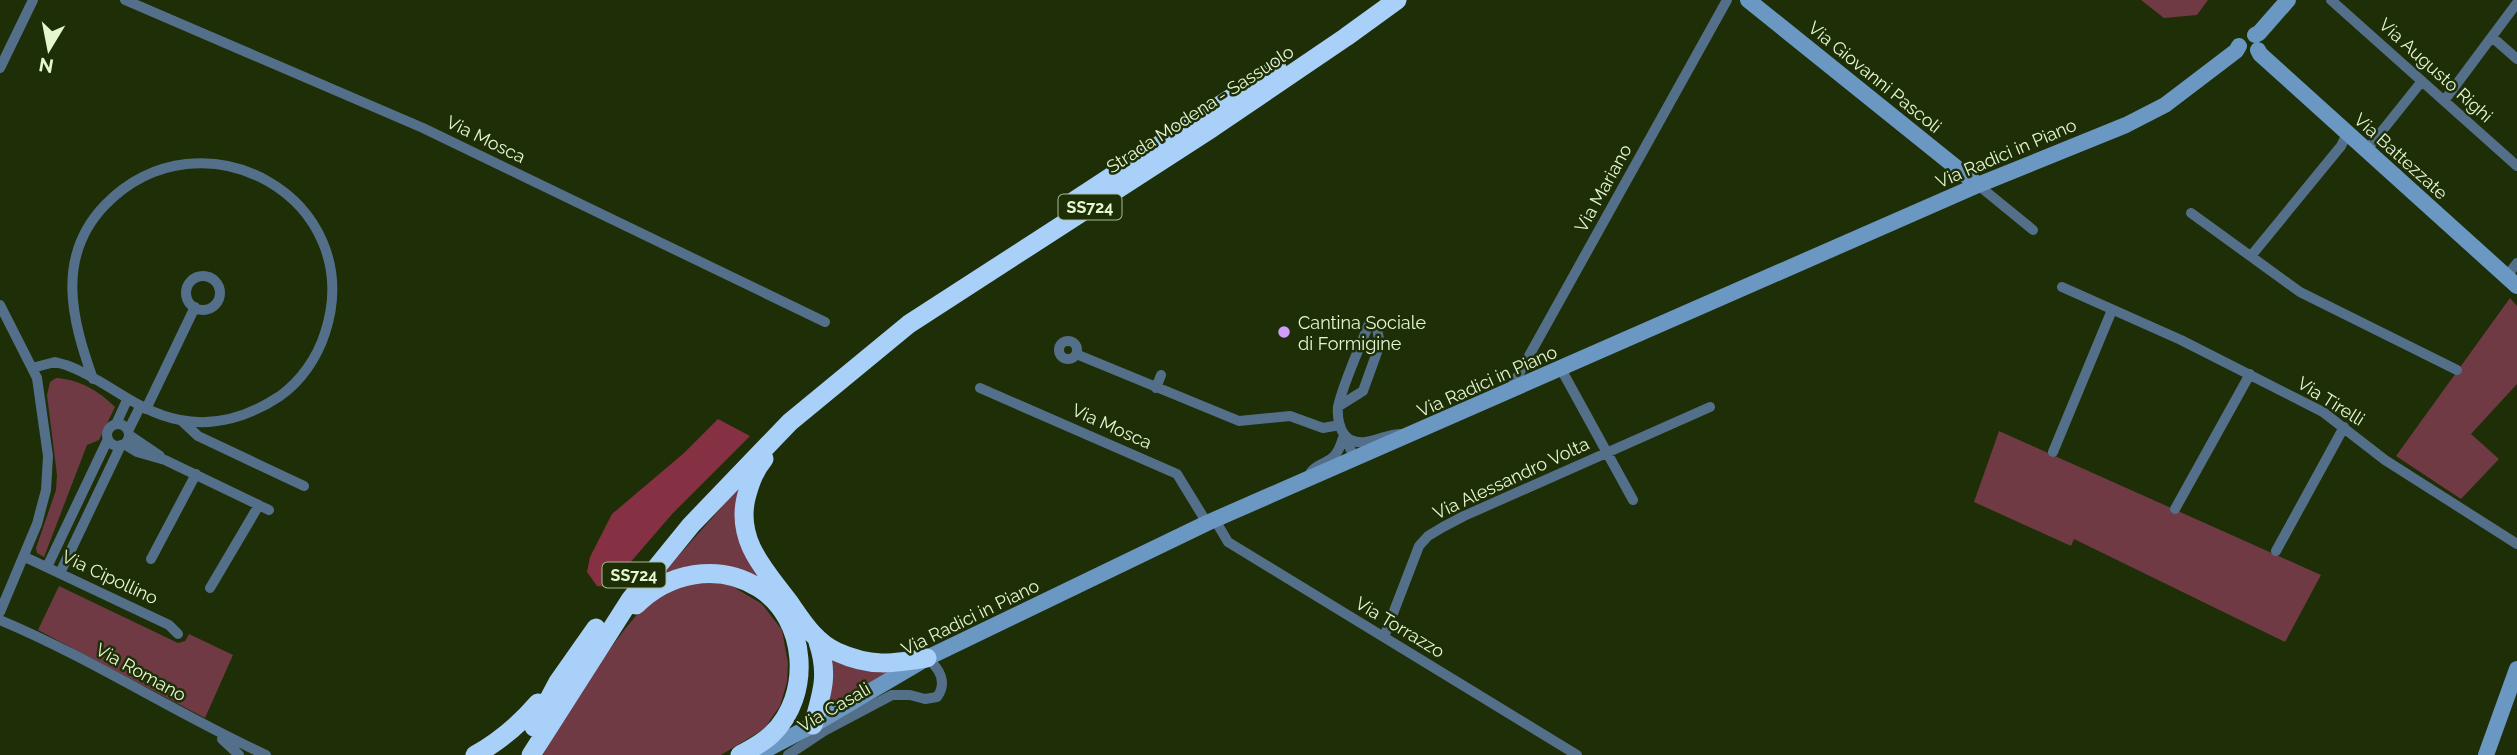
<svg xmlns="http://www.w3.org/2000/svg" width="2517" height="755" viewBox="0 0 2517 755" font-family="Raleway,sans-serif">
<style>
.green{fill:#6f3a44}
.forest{fill:#863044}
.lines{fill:none;stroke-linecap:round;stroke-linejoin:round}
.street{stroke:#546f8a;stroke-width:10}
.secondary{stroke:#6b97c3;stroke-width:16}
.highway{stroke:#a8d0f9;stroke-width:19}
.poi-dot{fill:#d29cfd;stroke:#1e2e07;stroke-width:2.5}
.labels{text-anchor:middle;dominant-baseline:central;stroke-width:5;stroke-linejoin:round;paint-order:stroke}
.shield{fill:#1e2e07;stroke:#a9bb94;stroke-width:2}
.shield-label{font-size:16px;font-weight:bold;fill:#e4f7d1}
.street-label{font-size:18px;fill:#e4f7d1;stroke:#1e2e07}
.poi-label{font-size:18px;fill:#e4f7d1;stroke:#1e2e07;text-anchor:start}
</style>
<rect width="100%" height="100%" fill="#1e2e07"/>
<path class="green" d="M2141,0H2208L2197,15L2164,18Z
M2510,298L2517,306V384L2471,434L2499,459L2461,499L2396,456Z
M56,378C79,379 99,391 115,407L99,440L87,445L44,557L37,553L36,548L56,490L57,475L47,395L50,382Z
M1999,431L2321,575L2285,642L2074,539L2071,546L1974,502Z
M742,484L762,581L720,566H688L657,580Z
M699,581L727,583L762,604L782,630L788,663L787,682L780,706L764,729L721,755H543C566,716 630,606 668,588C677,584 689,583 699,581Z
M59,586L178,643L185,641L189,634L233,655L205,718L38,630Z
M827,656L891,671L823,709Z"/>
<path class="forest" d="M718,419L750,436L673,513L609,587L597,586L587,572L590,557L612,514L684,453Z"/>
<g class="lines">
<path class="street" d="M125,0L423,128L825,322
M2331,0L2517,166
M2492,37L2517,59
M0,68L33,0
M2444,101L2517,3
M2366,151L2422,81
M1978,185L2033,230
M2191,213L2300,292L2457,370
M2251,256L2341,146L2347,134
M2507,276L2517,263
M186 293a17 17 0 1 1 34 0a17 17 0 1 1-34 0Z
M2062,287L2181,340L2323,412L2385,460L2517,544
M0,305L37,378L48,456L46,490L37,524L0,612
M1059 350a9 9 0 1 1 18 0a9 9 0 1 1-18 0Z
M1076,354L1239,421L1290,416L1323,428L1340,425
M32,368L55,362L66,365C106,379 136,412 180,420C215,427 250,416 280,396C301,381 317,358 325,333C369,199 202,105 105,205C55,257 72,320 93,379
M1561,369L1633,500
M980,388L1177,474L1207,523
M1156,388L1161,375
M1510,390L1727,0
M1339,406L1363,391L1380,344L1377,329L1370,321C1361,345 1343,383 1338,407C1337,419 1340,435 1351,440C1368,448 1386,432 1404,434
M146,409L195,307
M182,421L198,436L304,486
M116,424L127,400
M107 435a11 11 0 1 1 22 0a11 11 0 1 1-22 0Z
M128,431L140,407
M129,435L160,456
M124,444L137,452L165,460L269,510
M2053,452L2112,310
M1308,478C1312,466 1320,466 1329,460C1338,455 1341,444 1344,435L1354,457
M2175,509L2250,374
M1215,520L1228,542L1577,755
M2276,551L2344,427
M25,557L169,625L178,634
M151,559L196,474
M47,567L108,439
M60,573L121,445
M210,588L259,505
M0,620C91,658 175,713 266,755
M1384,637L1419,546L1428,536L1443,527L1464,516L1710,407
M222,739L239,755
M788,755L824,731L892,695H910L925,699L937,697C948,682 939,668 927,658"/>
<path class="secondary" d="M1748,0L1978,185
M2255,35L2259,33L2288,0
M2258,50L2260,54L2517,286
M758,754L813,725L927,658L1207,523L1978,185L2126,125L2165,105L2236,51L2239,46
M2486,755L2517,669"/>
<path class="highway" d="M1071,203L1277,68
M764,459C754,471 750,483 746,498C736,541 765,570 789,602C803,622 815,642 837,652C870,667 892,664 927,658
M636,605C668,573 718,562 759,588C808,619 812,696 772,734C763,743 751,749 740,755
M813,725C822,693 829,675 818,642
M534,727L558,682L596,628
M475,755C500,741 519,725 538,703
M531,755L630,600L691,525L790,422L909,324L1212,128L1346,37L1397,0"/>
</g>
<circle class="poi-dot" cx="1284" cy="332" r="7"/>
<g class="labels">
<g class="shield">
<rect x="1058.5" y="194.5" width="63" height="25" rx="5"/>
<rect x="602.5" y="562.5" width="63" height="25" rx="5"/>
</g>
<g class="shield-label">
<text x="1090" y="207">SS724</text>
<text x="634" y="575">SS724</text>
</g>
<g class="street-label">
<text transform="translate(2436 70) rotate(42)">Via Augusto Righi</text>
<text transform="translate(1875 77) rotate(39)">Via Giovanni Pascoli</text>
<text transform="translate(1200 109) rotate(-33)">Strada Modena - Sassuolo</text>
<text transform="translate(486 139) rotate(26)">Via Mosca</text>
<text transform="translate(2006 153) rotate(-23)">Via Radici in Piano</text>
<text transform="translate(2401 156) rotate(42)">Via Battezzate</text>
<text transform="translate(1603 188) rotate(-61)">Via Mariano</text>
<text transform="translate(1487 381) rotate(-24)">Via Radici in Piano</text>
<text transform="translate(2331 401) rotate(32)">Via Tirelli</text>
<text transform="translate(1112 426) rotate(24)">Via Mosca</text>
<text transform="translate(1511 478) rotate(-25)">Via Alessandro Volta</text>
<text transform="translate(110 577) rotate(25)">Via Cipollino</text>
<text transform="translate(970 617) rotate(-26)">Via Radici in Piano</text>
<text transform="translate(1400 627) rotate(31)">Via Torrazzo</text>
<text transform="translate(141 672) rotate(29)">Via Romano</text>
<text transform="translate(834 707) rotate(-30)">Via Casali</text>
</g>
<g class="poi-label">
<text x="1298" y="322">Cantina Sociale<tspan x="1298" dy="21">di Formigine</tspan></text>
</g>
</g>
<g transform="translate(49 49) rotate(190)" stroke="#1e2e07" stroke-width="5" paint-order="stroke">
<path d="M0-5L12 26L0 18L-12 26Z" fill="#e4f7d1"/>
<text y="-10" font-size="19" font-weight="bold" text-anchor="middle" fill="#e4f7d1">N</text>
</g>
</svg>
